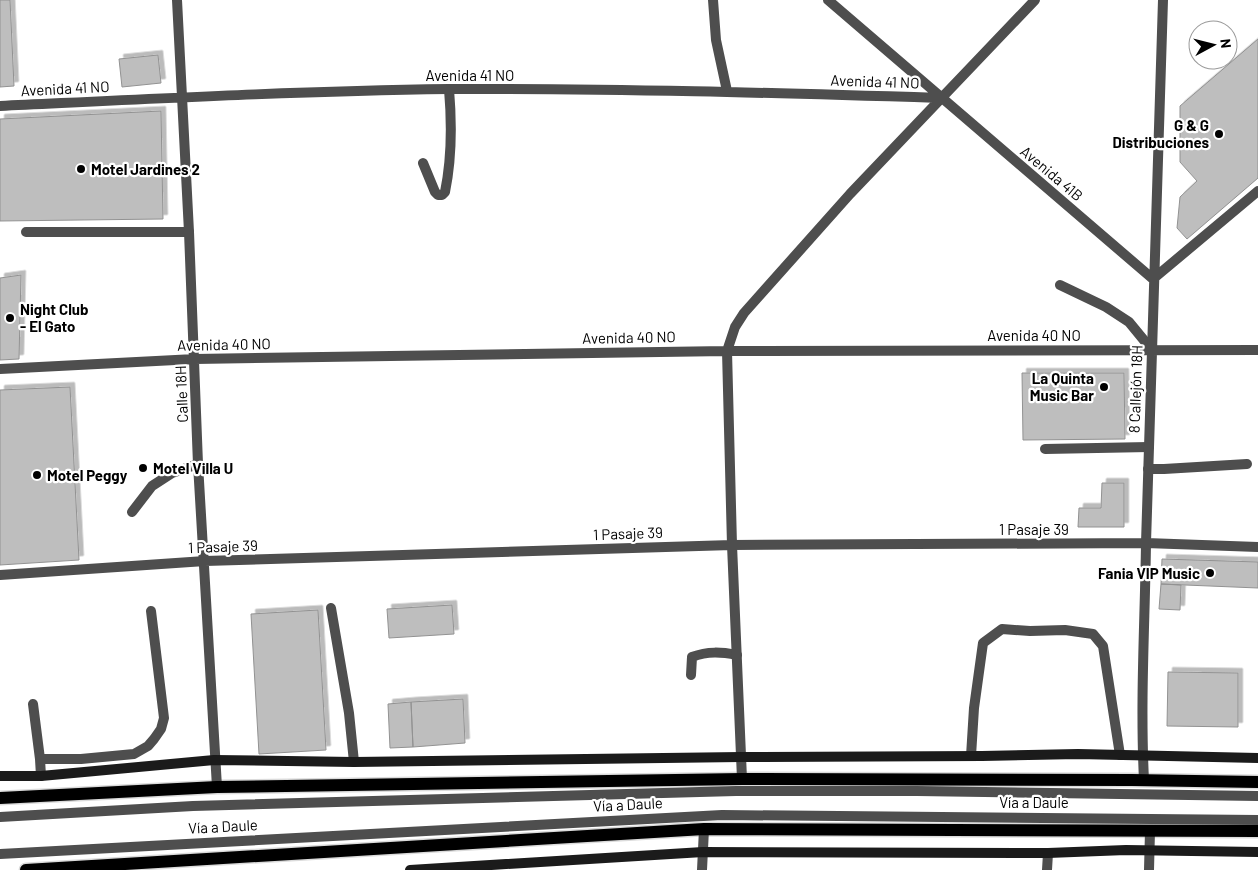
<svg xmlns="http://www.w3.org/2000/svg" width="1258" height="870" viewBox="0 0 1258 870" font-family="Barlow,sans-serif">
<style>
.building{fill:#bebebe;stroke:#929292;filter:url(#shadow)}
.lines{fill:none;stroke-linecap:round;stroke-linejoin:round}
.primary-casing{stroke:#dbdbdb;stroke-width:15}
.lane{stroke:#4e4e4e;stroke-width:10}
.street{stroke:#4e4e4e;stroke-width:10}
.secondary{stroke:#1b1b1b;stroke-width:10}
.primary{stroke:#000;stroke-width:12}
.poi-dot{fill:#000;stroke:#fff;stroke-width:2}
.labels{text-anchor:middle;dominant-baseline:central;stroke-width:4.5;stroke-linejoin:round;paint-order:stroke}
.street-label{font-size:15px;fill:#000;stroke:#fff}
.poi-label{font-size:15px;font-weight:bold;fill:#000;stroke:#fff;text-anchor:start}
</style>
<defs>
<filter id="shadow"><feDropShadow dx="4.5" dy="-4.5" stdDeviation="0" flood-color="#0004"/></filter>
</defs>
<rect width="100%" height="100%" fill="#fff"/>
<path class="building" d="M0,0H10L14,86L0,87Z
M1258,39V178L1187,239L1177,228L1180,197L1197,181L1180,162V106Z
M158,55L161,83L122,87L119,59Z
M161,111L163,219L0,221V119Z
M21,275L19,359L0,360V278Z
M1022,373H1124L1125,439L1023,440Z
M70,387L79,560L0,565V390Z
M1102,483H1124V527H1078L1079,508H1101Z
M1162,559L1258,562V588L1161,584Z
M1161,584L1181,585L1180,610L1159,609Z
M452,605L454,634L389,638L387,609Z
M318,610L326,750L259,754L251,614Z
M1168,672L1238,673V727L1167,726Z
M463,699L465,743L413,747L411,702Z
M411,702L413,747L390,748L388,704Z"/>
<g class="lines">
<g class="primary-casing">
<path id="primary" d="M0,798L217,787L742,779L1132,780L1258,782
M26,870L704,829L1258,831"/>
</g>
<path class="lane" d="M423,163L435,192L438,195H442L445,192C452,158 452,124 449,89
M26,232H189
M1060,285L1106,307L1129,322L1152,350
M1045,449L1149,447
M1148,469H1164L1247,464
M132,512L152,486L172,473L198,464
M331,608L349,713L354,762
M691,675L692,657C708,651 721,652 737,655
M33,704L40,759
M971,756L974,708L983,643L1002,629L1030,631L1065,630L1093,634L1103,646L1120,755
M41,776L40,759H81L134,754L148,746L154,739L161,729L164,718L151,611
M0,817L193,806L736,791H917L1258,796
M0,854L722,815L1258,820
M702,870L704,829
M1047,870L1048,853"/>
<path class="street" d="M177,0L189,232L198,464L217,787
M713,0L716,40L727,91
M828,0L1153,279L1258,191
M0,106C149,99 299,91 449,89C613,88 777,93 940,98
M0,369L195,359L727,351L1258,350
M0,575L205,561L732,545L1146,543L1258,547
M742,779L732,545L727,351L735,327L744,313L850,194L1035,0
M1144,780C1140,701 1145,622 1146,543L1163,0
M1149,870L1150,831"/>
<path class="secondary" d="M0,776H41L214,760L354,762L741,757L982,756L1078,754L1258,758
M410,870L703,852L1048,853L1126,850L1258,852"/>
<use href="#primary" class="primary"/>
</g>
<g class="poi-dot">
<circle cx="1219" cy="134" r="5"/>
<circle cx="81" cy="169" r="5"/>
<circle cx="10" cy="318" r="5"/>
<circle cx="1104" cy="387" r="5"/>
<circle cx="143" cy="468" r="5"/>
<circle cx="37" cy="475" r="5"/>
<circle cx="1210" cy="573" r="5"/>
</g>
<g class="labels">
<g class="street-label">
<text x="470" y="75">Avenida 41 NO</text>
<text transform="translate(875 81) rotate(2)">Avenida 41 NO</text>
<text transform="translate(65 88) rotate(-3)">Avenida 41 NO</text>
<text transform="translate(1052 173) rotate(40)">Avenida 41B</text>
<text x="1034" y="335">Avenida 40 NO</text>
<text transform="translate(629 337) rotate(-1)">Avenida 40 NO</text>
<text transform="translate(224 344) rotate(-1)">Avenida 40 NO</text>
<text transform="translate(1135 389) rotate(-88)">8 Callejón 18H</text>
<text transform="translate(181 394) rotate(-92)">Calle 18H</text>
<text x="1034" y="529">1 Pasaje 39</text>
<text transform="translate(628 533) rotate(-2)">1 Pasaje 39</text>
<text transform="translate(223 546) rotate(-2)">1 Pasaje 39</text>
<text x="1034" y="802">Vía a Daule</text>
<text transform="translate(628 804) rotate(-3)">Vía a Daule</text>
<text transform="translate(223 826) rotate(-3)">Vía a Daule</text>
</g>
<g class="poi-label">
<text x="1209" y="125" text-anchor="end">G &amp; G<tspan x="1209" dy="17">Distribuciones</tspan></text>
<text x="91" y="169">Motel Jardines 2</text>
<text x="20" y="309">Night Club<tspan x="20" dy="17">- El Gato</tspan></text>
<text x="1094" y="378" text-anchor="end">La Quinta<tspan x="1094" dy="17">Music Bar</tspan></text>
<text x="153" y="468">Motel Villa U</text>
<text x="47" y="475">Motel Peggy</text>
<text x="1200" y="573" text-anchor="end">Fania VIP Music</text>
</g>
</g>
<g transform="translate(1213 45) rotate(83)"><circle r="24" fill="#ffffff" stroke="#999999"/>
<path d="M0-4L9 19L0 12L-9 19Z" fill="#000000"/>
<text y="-8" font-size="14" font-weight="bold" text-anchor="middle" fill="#000000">N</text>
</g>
</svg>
